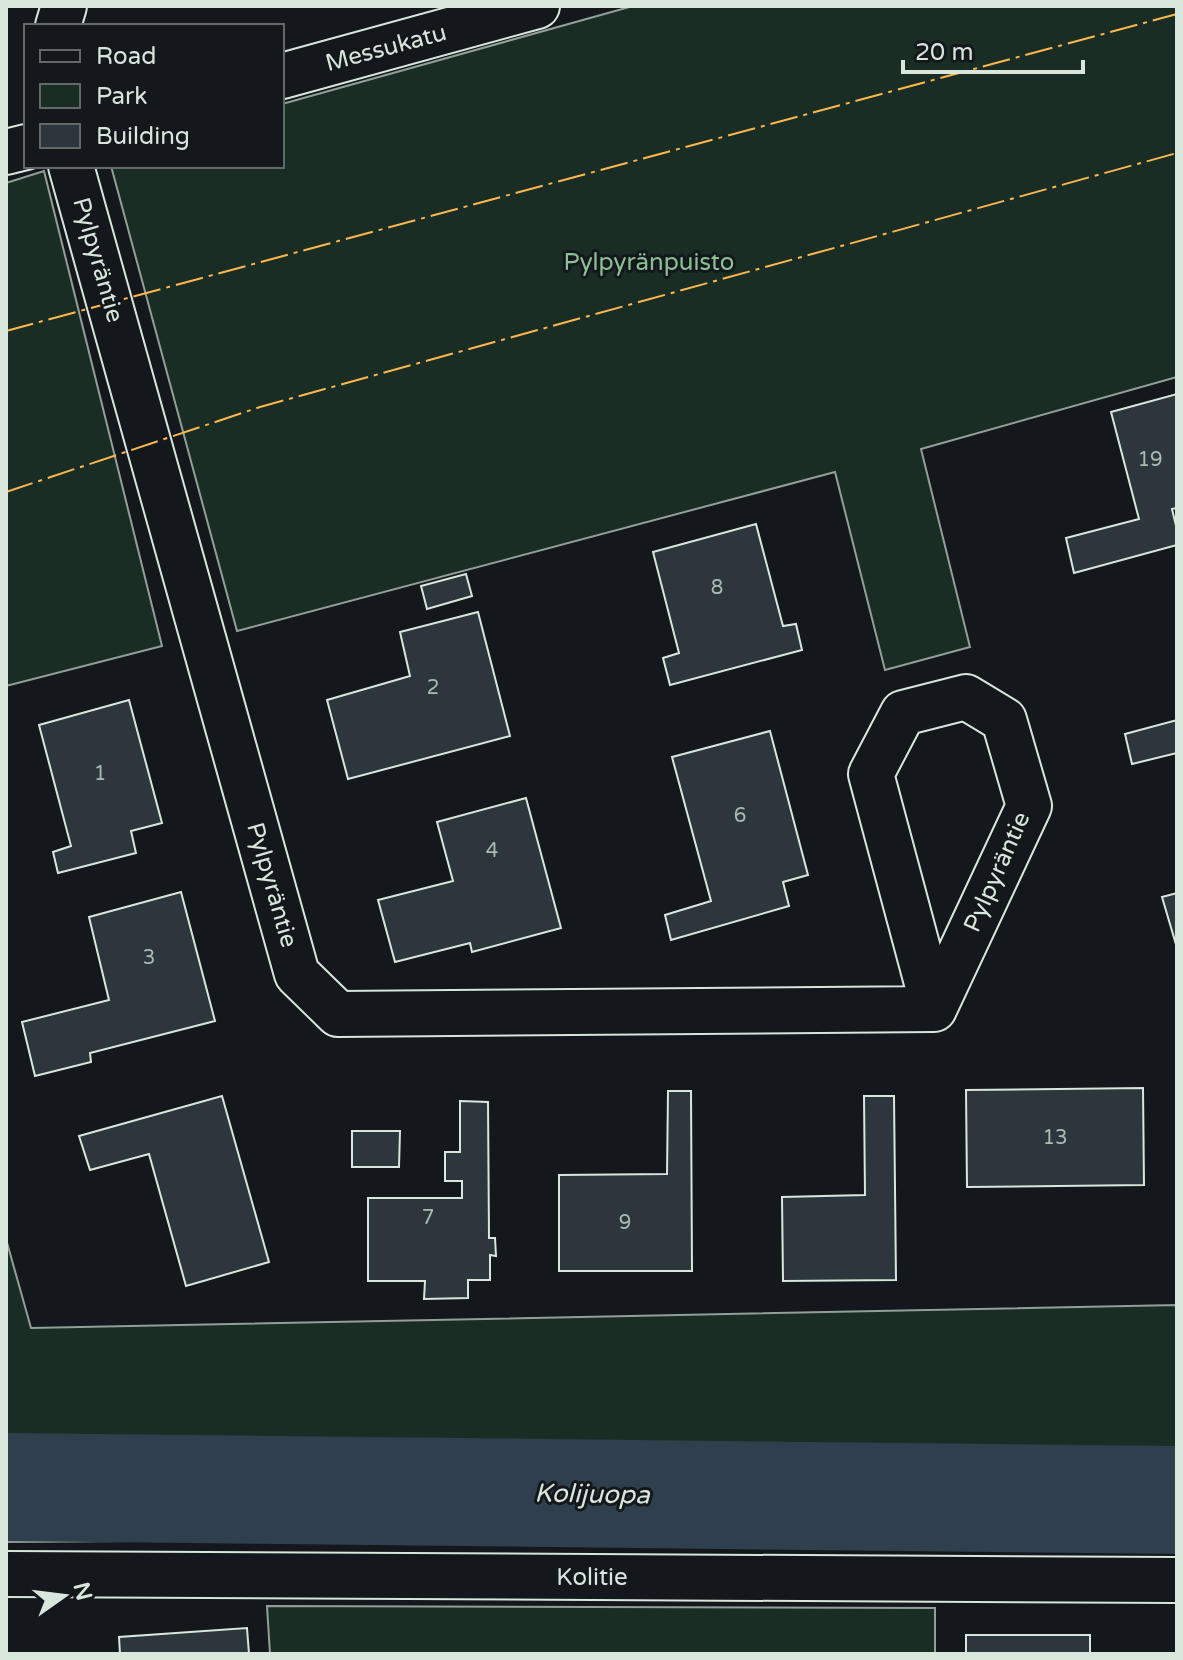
<svg xmlns="http://www.w3.org/2000/svg" width="1183" height="1660" viewBox="0 0 1183 1660" font-family="'Varela Round',sans-serif">
<style>
.green{fill:#1a2d24;stroke:#939e99;stroke-width:2}
.lines{fill:none;stroke-linecap:round;stroke-linejoin:round}
.river{stroke:#2f3f4d;stroke-width:108}
.building{fill:#2c363c;stroke:#d8e6dc;stroke-width:2}
.minor-casing{stroke:#d8e6dc;stroke-width:48}
.minor{stroke:#14181c;stroke-width:44}
.power{stroke:#ffb74d;stroke-width:2;stroke-dasharray:28 6 4 6;stroke-linecap:butt}
.labels{text-anchor:middle;dominant-baseline:central;stroke-width:6;stroke-linejoin:round;paint-order:stroke}
.number-label{font-size:20px;fill:#adbab4}
.street-label{font-size:24px;fill:#d8e6dc;stroke:#14181c}
.park-label{font-size:24px;fill:#8ac095;stroke:#14181c}
.water-label{font-size:26px;font-style:italic;fill:#d8e6dc;stroke:#14181c}
</style>
<rect width="100%" height="100%" fill="#14181c"/>
<path class="green" d="M633,6H1177V377L921,449L970,647L885,670L835,472L237,631L111,166H282V104Z
M44,171L162,646L6,686V183Z
M6,1239L31,1328L1177,1305V1541L740,1536L6,1542Z
M267,1606L935,1608V1654H270Z"/>
<g class="lines">
<path class="river" d="M6,1487L1177,1500"/>
</g>
<path class="building" d="M1177,394V508L1172,509L1177,530V545L1074,573L1066,538L1139,519L1111,412Z
M756,524L783,626L796,624L802,650L670,685L663,658L679,653L653,552Z
M466,574L472,596L427,609L421,586Z
M478,612L510,736L348,779L327,700L410,676L400,632Z
M129,700L162,823L131,831L136,853L58,873L53,852L71,846L39,725Z
M1177,720V753L1132,764L1125,734Z
M770,731L808,875L783,882L789,906L671,940L665,915L711,901L672,757Z
M526,798L561,928L472,952L470,943L395,962L378,900L453,881L437,822Z
M181,892L215,1021L90,1053L91,1062L35,1076L22,1022L109,1000L89,917Z
M1177,893V948L1162,897Z
M1143,1088L1144,1185L967,1187L966,1090Z
M668,1091H691L692,1271H559V1175L667,1174Z
M222,1096L269,1262L186,1286L149,1154L90,1170L79,1136Z
M864,1096H894L896,1280L783,1281L782,1197L865,1195Z
M460,1101L488,1102L489,1238H495L496,1256L490,1255V1280H468V1298L424,1299L425,1281H368V1198H462V1181H445V1152H460Z
M352,1131H400L399,1167H352Z
M247,1628L249,1654H120L119,1637Z
M966,1635H1090V1654H966Z"/>
<g class="lines">
<g class="minor-casing">
<path id="minor" d="M58,26L64,6
M282,76L537,6
M6,152L26,147
M71,166L297,974L338,1014L934,1009
M966,697L1004,720L1029,806L934,1009L871,774L903,713Z
M6,1574L1177,1580"/>
</g>
<use href="#minor" class="minor"/>
<path class="power" d="M6,331L1177,14
M6,492L260,407L1177,153"/>
</g>
<g class="labels">
<g class="number-label">
<text x="1150" y="460">19</text>
<text x="717" y="588">8</text>
<text x="433" y="688">2</text>
<text x="100" y="774">1</text>
<text x="740" y="816">6</text>
<text x="492" y="851">4</text>
<text x="149" y="958">3</text>
<text x="1055" y="1138">13</text>
<text x="428" y="1218">7</text>
<text x="625" y="1223">9</text>
</g>
<g class="street-label">
<text transform="translate(386 48) rotate(-15)">Messukatu</text>
<text transform="translate(98 260) rotate(74)">Pylpyräntie</text>
<text transform="translate(997 872) rotate(-66)">Pylpyräntie</text>
<text transform="translate(272 885) rotate(74)">Pylpyräntie</text>
<text x="592" y="1577">Kolitie</text>
</g>
<g class="park-label">
<text x="649" y="262">Pylpyränpuisto</text>
</g>
<g class="water-label">
<text transform="translate(592 1494) rotate(1)">Kolijuopa</text>
</g>
</g>
<rect width="1183" height="1660" fill="none" stroke="#d8e6dc" stroke-width="16"/>
<rect x="24" y="24" width="260" height="144" fill="#14181c" stroke="#626a69" stroke-width="2"/>
<rect x="40" y="50" width="40" height="12" fill="#14181c" stroke="#626a69" stroke-width="2"/>
<text x="96" y="64" font-size="24" fill="#d8e6dc">Road</text>
<rect x="40" y="84" width="40" height="24" fill="#1a2d24" stroke="#626a69" stroke-width="2"/>
<text x="96" y="104" font-size="24" fill="#d8e6dc">Park</text>
<rect x="40" y="124" width="40" height="24" fill="#2c363c" stroke="#626a69" stroke-width="2"/>
<text x="96" y="144" font-size="24" fill="#d8e6dc">Building</text>
<g transform="translate(64 1596) rotate(76)" stroke="#14181c" stroke-width="6" paint-order="stroke">
<path d="M0-6L14 30L0 20L-14 30Z" fill="#d8e6dc"/>
<text y="-12" font-size="22" font-weight="bold" text-anchor="middle" fill="#d8e6dc">N</text>
</g>
<path d="M903 60v12h180v-12" fill="none" stroke="#d8e6dc" stroke-width="4"/>
<text x="915" y="60" font-size="24" fill="#d8e6dc" stroke="#14181c" stroke-width="6" paint-order="stroke">20 m</text>
</svg>
